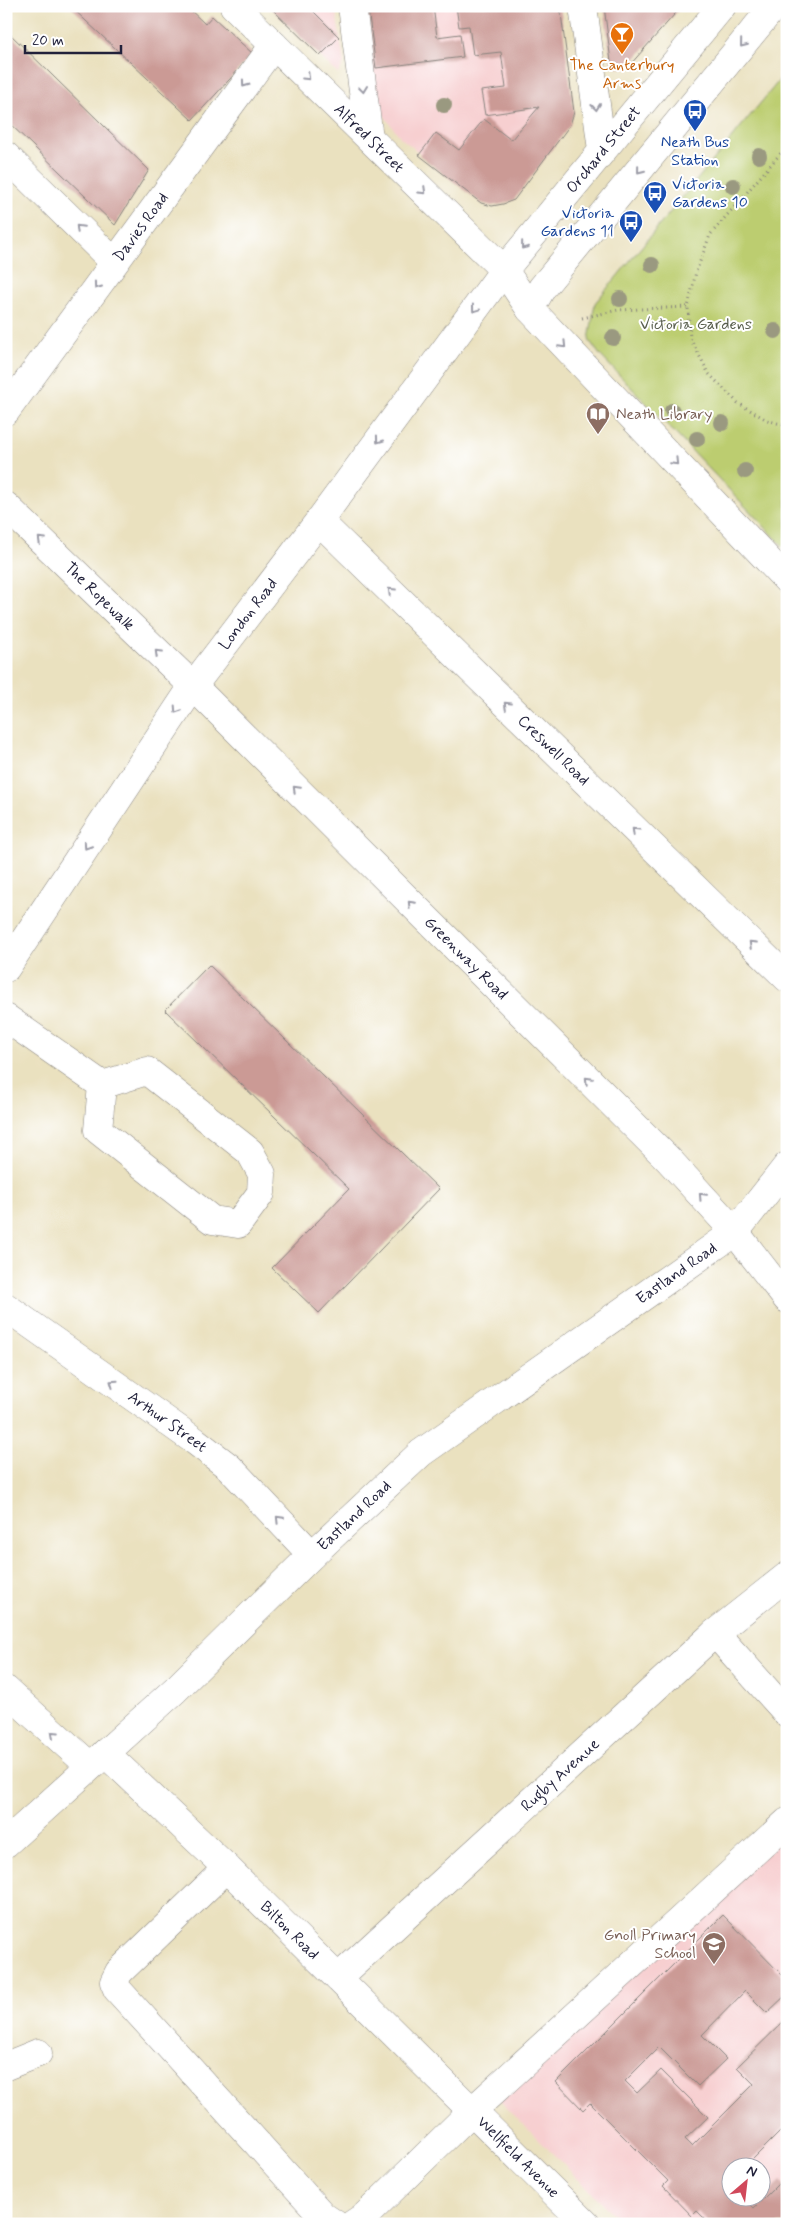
<svg xmlns="http://www.w3.org/2000/svg" width="793" height="2230" viewBox="0 0 793 2230" font-family="Mynerve,sans-serif">
<style>
.built{fill:#f7cfd0;fill-rule:evenodd}
.green{fill:#bccd6f;stroke:#6f7855}
.building{fill:#cb9a95}
.lines{fill:none;stroke-linecap:round;stroke-linejoin:round}
.minor-casing{stroke:#86827d;stroke-width:29}
.major-casing{stroke:#86827d;stroke-width:29}
.path{stroke:#86827d;stroke-width:3;stroke-dasharray:1 4;stroke-linecap:butt}
.minor{stroke:#fff;stroke-width:28}
.major{stroke:#fff;stroke-width:28}
.tree{fill:#9a9980}
.oneway{stroke:#9c9ca7}
.labels{text-anchor:middle;dominant-baseline:central;stroke-width:4;stroke-linejoin:round;paint-order:stroke}
.food-label{font-size:16px;fill:#c56008;stroke:#fff}
.street-label{font-size:16px;fill:#22223b;stroke:#fff}
.transit-label{font-size:16px;fill:#164399;stroke:#fff}
.park-label{font-size:16px;fill:#585e4d;stroke:#fff}
.education-label{font-size:16px;fill:#785e54;stroke:#fff;text-anchor:start}
</style>
<rect width="100%" height="100%" fill="#fff"/>
<filter id="ink" filterUnits="userSpaceOnUse"><feTurbulence type="fractalNoise" baseFrequency=".02" numOctaves="2"/><feDisplacementMap in="SourceGraphic" scale="10" xChannelSelector="R" yChannelSelector="G"/><feConvolveMatrix kernelMatrix="1 2 1 2 8 2 1 2 1" color-interpolation-filters="sRGB"/></filter>
<filter id="wash" filterUnits="userSpaceOnUse"><feTurbulence type="fractalNoise" baseFrequency=".0096" numOctaves="4" result="noise"/><feDisplacementMap in="SourceGraphic" scale="20" xChannelSelector="R" yChannelSelector="G"/><feGaussianBlur stdDeviation="1.12" result="paint"/><feColorMatrix in="noise" values="0 0 0 0 0 0 0 0 0 0 0 0 0 0 0 0 0 1.4 0 .05"/><feComposite in="paint" operator="in"/></filter>
<g filter="url(#wash)">
<rect width="100%" height="100%" fill="#eae1bf"/>
<path class="built" d="M269,6H335L344,63L338,74Z
M363,6H560L574,112L570,125L514,200L492,206L481,203L401,138L377,107Z
M787,1833V2224H623L497,2098ZM730,2168H760V2198H730Z"/>
<path class="green" d="M787,71V550L600,355L589,340L595,303Z"/>
<g id="blocks">
<path class="building" d="M70,6H186L205,24L212,16L253,54L192,120Z
M269,6H308L339,37L320,56Z
M383,6H433L437,37L460,34L463,57L376,68L368,9Z
M456,6H560L574,112L570,125L514,200L503,204L492,206L481,203L419,155L436,133L459,150L484,119L511,140L539,107L485,115L481,91L506,88L501,52L473,55L469,26L459,27Z
M604,6H682L629,66L624,68H618L611,62Z
M6,30L149,170L115,225L6,120Z
M209,965L439,1189L319,1313L272,1268L349,1189L165,1010Z
M723,1915L787,1980V1994L767,2013L745,1991L702,2035L726,2059L698,2086L659,2047L625,2081L637,2093L661,2070L708,2117L685,2139L692,2146L754,2084L737,2067L787,2018V2125L744,2168H730L729,2183L730,2198H744L754,2208L781,2181L787,2187V2224H710L697,2211L692,2216L663,2186L668,2181L590,2103L583,2110L556,2082Z"/>
</g>
</g>
<g filter="url(#ink)">
<use href="#blocks" fill-opacity="0" stroke="#86827d" stroke-width="1"/>
<g class="lines">
<g class="minor-casing">
<g id="minor">
<path id="s1" d="M234,6L504,270L530,309L787,580"/>
<path d="M352,6L369,138"/>
<path d="M583,6L602,150"/>
<path d="M6,156L114,262"/>
<path d="M530,309L542,288L774,6"/>
<path id="s2" d="M6,411L274,45"/>
<path id="s3" d="M6,506L193,686L668,1159L735,1232"/>
<path id="s4" d="M319,521L787,978"/>
<path id="s5" d="M6,968L193,686L319,521L504,270L722,6"/>
<path d="M6,1018L102,1085L147,1071L250,1152L262,1174L261,1193L238,1224L212,1220L98,1130L102,1085"/>
<path id="s6" d="M6,1307L195,1441L229,1467L312,1555"/>
<path d="M715,1633L787,1713"/>
<path d="M6,1690L90,1766"/>
<path id="s7" d="M105,1753L227,1868L586,2224"/>
<path d="M227,1868L119,1972L114,1982L117,1989L323,2216L335,2224"/>
<path id="s8" d="M338,1978L715,1633L787,1576"/>
<path d="M6,2066L38,2053"/>
<path d="M353,2224L365,2216L473,2110L787,1822"/>
</g>
</g>
<g class="major-casing">
<g id="major">
<path d="M735,1232L787,1299"/>
<path id="s9" d="M6,1843L175,1690L312,1555L421,1453L735,1232L787,1166"/>
</g>
</g>
<path class="path" d="M787,146L710,235L696,272L688,307L690,338L709,374L738,403L767,420L787,426
M582,318L618,310L688,307"/>
<use href="#minor" class="minor"/>
<use href="#major" class="major"/>
</g>
<g class="tree">
<circle cx="444" cy="105" r="8"/>
<circle cx="759" cy="156" r="8"/>
<circle cx="733" cy="186" r="8"/>
<circle cx="652" cy="265" r="8"/>
<circle cx="620" cy="299" r="8"/>
<circle cx="775" cy="331" r="8"/>
<circle cx="613" cy="338" r="8"/>
<circle cx="672" cy="411" r="8"/>
<circle cx="722" cy="423" r="8"/>
<circle cx="697" cy="439" r="8"/>
<circle cx="745" cy="471" r="8"/>
</g>
<defs><path id="oneway-chevron" d="M-2-3.5L2.5 0L-2 3.5" fill="none" stroke-width="1.6" stroke-linecap="round" stroke-linejoin="round" transform="scale(1.25)"/></defs>
<g class="oneway">
<use href="#oneway-chevron" transform="translate(743 44) rotate(129)"/>
<use href="#oneway-chevron" transform="translate(307 77) rotate(44)"/>
<use href="#oneway-chevron" transform="translate(245 84) rotate(126)"/>
<use href="#oneway-chevron" transform="translate(363 89) rotate(83)"/>
<use href="#oneway-chevron" transform="translate(596 107) rotate(83)"/>
<use href="#oneway-chevron" transform="translate(640 170) rotate(129)"/>
<use href="#oneway-chevron" transform="translate(423 191) rotate(44)"/>
<use href="#oneway-chevron" transform="translate(79 228) rotate(-135)"/>
<use href="#oneway-chevron" transform="translate(524 246) rotate(129)"/>
<use href="#oneway-chevron" transform="translate(97 286) rotate(126)"/>
<use href="#oneway-chevron" transform="translate(475 309) rotate(126)"/>
<use href="#oneway-chevron" transform="translate(563 345) rotate(46)"/>
<use href="#oneway-chevron" transform="translate(379 440) rotate(126)"/>
<use href="#oneway-chevron" transform="translate(675 462) rotate(46)"/>
<use href="#oneway-chevron" transform="translate(41 540) rotate(-136)"/>
<use href="#oneway-chevron" transform="translate(391 591) rotate(-136)"/>
<use href="#oneway-chevron" transform="translate(158 653) rotate(-136)"/>
<use href="#oneway-chevron" transform="translate(507 705) rotate(-136)"/>
<use href="#oneway-chevron" transform="translate(177 710) rotate(123)"/>
<use href="#oneway-chevron" transform="translate(296 789) rotate(-135)"/>
<use href="#oneway-chevron" transform="translate(635 831) rotate(-136)"/>
<use href="#oneway-chevron" transform="translate(87 846) rotate(123)"/>
<use href="#oneway-chevron" transform="translate(411 904) rotate(-135)"/>
<use href="#oneway-chevron" transform="translate(752 944) rotate(-136)"/>
<use href="#oneway-chevron" transform="translate(588 1080) rotate(-135)"/>
<use href="#oneway-chevron" transform="translate(702 1196) rotate(-133)"/>
<use href="#oneway-chevron" transform="translate(113 1383) rotate(-145)"/>
<use href="#oneway-chevron" transform="translate(279 1519) rotate(-134)"/>
<use href="#oneway-chevron" transform="translate(54 1734) rotate(-138)"/>
</g>
</g>
<defs>
<g id="bar-pin" transform="scale(1.25)"><path d="M0 17L-7.5 6A9.5 9.5 0 1 1 7.5 6Z" fill="#e8710a" stroke="#fff"/><path d="M-6-5H6L.8 .8V4.5H3.5V6h-7V4.5H-.8V.8Z" fill="#fff"/></g>
<g id="bus-pin" transform="scale(1.25)"><path d="M0 17L-7.5 6A9.5 9.5 0 1 1 7.5 6Z" fill="#1a4fb4" stroke="#fff"/><path d="M-5-6H5V4H4V6H2V4H-2V6H-4V4H-5ZM-3.5-4V0h7V-4ZM-3.5 1.2v1.5H-2V1.2ZM2 1.2v1.5H3.5V1.2Z" fill="#fff"/></g>
<g id="library-pin" transform="scale(1.25)"><path d="M0 17L-7.5 6A9.5 9.5 0 1 1 7.5 6Z" fill="#8d6e63" stroke="#fff"/><path d="M-6-4Q-3-5.5-.7-3.5V5Q-3 3-6 4ZM6-4Q3-5.5 .7-3.5V5Q3 3 6 4Z" fill="#fff"/></g>
<g id="school-pin" transform="scale(1.25)"><path d="M0 17L-7.5 6A9.5 9.5 0 1 1 7.5 6Z" fill="#8d6e63" stroke="#fff"/><path d="M0-5L7-2L0 1L-7-2ZM-4 1L0 2.5L4 1V4Q0 6-4 4Z" fill="#fff"/></g>
</defs>
<g fill-rule="evenodd">
<use href="#bar-pin" x="622" y="34"/>
<use href="#bus-pin" x="695" y="111"/>
<use href="#bus-pin" x="655" y="193"/>
<use href="#bus-pin" x="631" y="222"/>
<use href="#library-pin" x="598" y="414"/>
<use href="#school-pin" x="714" y="1944"/>
</g>
<g class="labels">
<g class="food-label">
<text x="622" y="65">The Canterbury<tspan x="622" dy="18">Arms</tspan></text>
</g>
<g class="street-label">
<text stroke="none"><textPath href="#s1" startOffset="189">Alfred Street</textPath></text>
<text stroke="none"><textPath href="#s5" startOffset="1014">Orchard Street</textPath></text>
<text stroke="none"><textPath href="#s2" startOffset="228">Davies Road</textPath></text>
<text stroke="none"><textPath href="#s3" startOffset="130">The Ropewalk</textPath></text>
<text stroke="none"><textPath href="#s5" startOffset="429">London Road</textPath></text>
<text stroke="none"><textPath href="#s4" startOffset="328">Creswell Road</textPath></text>
<text stroke="none"><textPath href="#s3" startOffset="645">Greenway Road</textPath></text>
<text stroke="none"><textPath href="#s9" startOffset="882">Eastland Road</textPath></text>
<text stroke="none"><textPath href="#s6" startOffset="198">Arthur Street</textPath></text>
<text stroke="none"><textPath href="#s9" startOffset="478">Eastland Road</textPath></text>
<text stroke="none"><textPath href="#s8" startOffset="301">Rugby Avenue</textPath></text>
<text stroke="none"><textPath href="#s7" startOffset="256">Bilton Road</textPath></text>
<text stroke="none"><textPath href="#s7" startOffset="578">Wellfield Avenue</textPath></text>
</g>
<g class="transit-label">
<text x="695" y="142">Neath Bus<tspan x="695" dy="18">Station</tspan></text>
<text x="672" y="184" text-anchor="start">Victoria<tspan x="672" dy="18">Gardens 10</tspan></text>
<text x="614" y="213" text-anchor="end">Victoria<tspan x="614" dy="18">Gardens 11</tspan></text>
</g>
<g class="park-label">
<text x="696" y="324">Victoria Gardens</text>
</g>
<g class="education-label">
<text x="616" y="414">Neath Library</text>
<text x="696" y="1935" text-anchor="end">Gnoll Primary<tspan x="696" dy="18">School</tspan></text>
</g>
</g>
<rect width="793" height="2230" fill="none" stroke="#fff" stroke-width="25"/>
<g transform="translate(746 2182) rotate(28)"><circle r="24" fill="#ffffff" stroke="#a7a7b1"/>
<path d="M0-4L9 19L0 12L-9 19Z" fill="#d1495b"/>
<text y="-8" font-size="14" font-weight="bold" text-anchor="middle" fill="#22223b">N</text>
</g>
<path d="M25 45v8h96v-8" fill="none" stroke="#22223b" stroke-width="2.5"/>
<text x="32" y="45" font-size="15" fill="#22223b" stroke="#ffffff" stroke-width="4" paint-order="stroke">20 m</text>
</svg>
